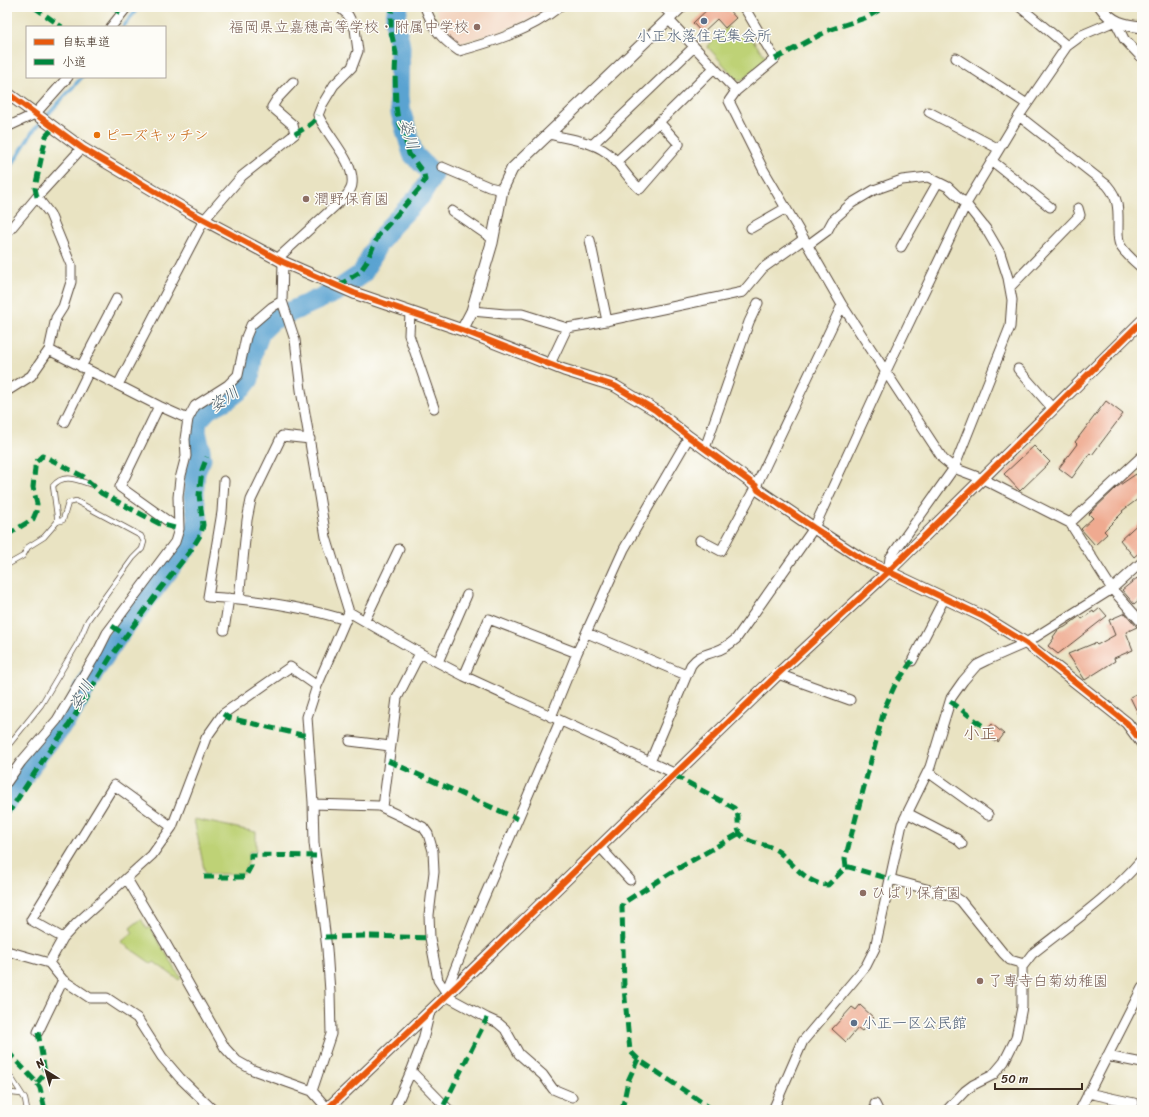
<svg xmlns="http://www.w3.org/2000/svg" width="1149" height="1117" viewBox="0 0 1149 1117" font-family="Sriracha,'Klee One',sans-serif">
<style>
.built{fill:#f3d4bf}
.green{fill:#bed276;stroke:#7c7e4a}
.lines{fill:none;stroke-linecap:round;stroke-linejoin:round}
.stream{stroke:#5aa3d1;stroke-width:3.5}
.river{stroke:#5aa3d1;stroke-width:21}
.building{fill:#efaa90}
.service-casing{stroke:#554637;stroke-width:6}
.minor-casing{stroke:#554637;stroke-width:11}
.tertiary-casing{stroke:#554637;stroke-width:13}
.service{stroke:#fff;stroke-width:4.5}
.minor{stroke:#fff;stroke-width:9}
.tertiary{stroke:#fff;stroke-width:11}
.quiet{stroke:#00873e;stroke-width:5;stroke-dasharray:10 5;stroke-linecap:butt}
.cycleway-casing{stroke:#fdfcf7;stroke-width:8}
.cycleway{stroke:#e8590c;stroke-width:6}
.service-dot{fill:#5c6f8a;stroke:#fdfcf7;stroke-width:1.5}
.education-dot{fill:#8d6e63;stroke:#fdfcf7;stroke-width:1.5}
.food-dot{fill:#e8710a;stroke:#fdfcf7;stroke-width:1.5}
.labels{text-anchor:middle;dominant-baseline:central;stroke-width:3;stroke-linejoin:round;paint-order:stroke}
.education-label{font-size:15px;fill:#785e54;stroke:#fdfcf7;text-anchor:start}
.service-label{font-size:15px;fill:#4e5e75;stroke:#fdfcf7}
.food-label{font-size:15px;fill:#c56008;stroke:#fdfcf7;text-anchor:start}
.water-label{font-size:16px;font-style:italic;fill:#475a66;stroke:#fdfcf7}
.quarter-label{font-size:17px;fill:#7a5746;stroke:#fdfcf7}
</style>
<rect width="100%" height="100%" fill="#fdfcf7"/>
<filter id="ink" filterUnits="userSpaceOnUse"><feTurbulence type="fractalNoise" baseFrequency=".025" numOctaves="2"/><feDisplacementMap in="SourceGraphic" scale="8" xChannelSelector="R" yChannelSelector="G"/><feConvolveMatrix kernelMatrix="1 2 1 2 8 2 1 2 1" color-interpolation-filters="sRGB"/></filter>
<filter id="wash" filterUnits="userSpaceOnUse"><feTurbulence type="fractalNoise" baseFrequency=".012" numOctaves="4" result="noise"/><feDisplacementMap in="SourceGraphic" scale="16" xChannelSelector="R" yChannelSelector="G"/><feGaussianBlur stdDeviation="0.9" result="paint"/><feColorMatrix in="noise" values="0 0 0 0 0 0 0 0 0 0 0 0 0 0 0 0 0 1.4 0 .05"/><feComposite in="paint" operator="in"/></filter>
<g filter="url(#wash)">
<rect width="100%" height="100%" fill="#e9e3c2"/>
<path class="built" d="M435,7H549L528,20L498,32L462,42L453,39L441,22Z"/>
<path class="green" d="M728,27L737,36L746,32L766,57L764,62L741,81L737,80L707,46Z
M194,819L256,832V851L249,852L248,863L243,874H205Z
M141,919L147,929L150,927L181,978L179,980L154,962L152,964L121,942L133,933L130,928Z"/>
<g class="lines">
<path class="stream" d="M123,27L139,7
M7,173L33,131L82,77"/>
<path class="river" d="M7,801L40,752L70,715L94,671L122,630L194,537L198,521L194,497V484L195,472L201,459L200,450L196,431L197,421L208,409L229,398L242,388L249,379L253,351L260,332L272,320L337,291L362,274L377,245L391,226L421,195L433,174L413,154L401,113L399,96L400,47L395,21L398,7"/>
</g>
<g id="blocks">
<path class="building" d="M710,7H726L736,18L725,28L717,19L702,33L693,23Z
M1106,401L1123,414L1092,455L1090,453L1072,478L1059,468L1077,444L1075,442Z
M1034,446L1050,462L1020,491L1004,474Z
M1136,474L1142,483V496L1122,511L1123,512L1104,531L1107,534L1095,545L1081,529L1093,518L1089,514L1117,487Z
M1142,520V550L1134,557L1120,540Z
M1142,577V597L1134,604L1122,590L1137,578L1138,580Z
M1100,608L1107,616L1058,654L1048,646L1054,638L1053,637L1058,630L1065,627L1080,616L1082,619L1093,611L1094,613Z
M1125,613L1137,627L1126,632L1133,650L1114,658L1115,661L1085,680L1068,654L1095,643L1097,645L1115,635L1109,620Z
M1142,691V722L1130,697Z
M992,724L1004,734L998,742L997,740L995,742L984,733Z
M860,1005L874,1018L862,1031L858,1028L846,1042L832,1029L852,1007L856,1010Z"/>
</g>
</g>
<g filter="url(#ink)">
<use href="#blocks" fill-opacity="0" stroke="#554637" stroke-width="1"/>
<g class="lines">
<g class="service-casing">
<path id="service" d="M7,565L23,556L28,547L44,537L57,522V516L53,486C64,472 79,481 93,485
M7,747L41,705L79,641L88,620L133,558L142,549L144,542L141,536L76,501L68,503L63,520L57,522
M7,1071L25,1099L27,1110
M7,1088L11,1093L21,1094"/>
</g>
<g class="minor-casing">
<path id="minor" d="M425,7C433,28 440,38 459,51C495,41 529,31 559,7
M663,7L672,15
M743,7L747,12L775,59L736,91L729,101L763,169L804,239L842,305L943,459L954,468L983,479L1070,523L1112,589L1142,623
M1020,7L1067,46
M668,19L736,91
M111,27L127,7
M956,58L1027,104
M929,112L999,149
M1019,116L1107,185C1120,200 1118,211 1118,230C1118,235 1118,240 1120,245C1125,254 1135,262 1142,268
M7,127L35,114L68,77
M548,134C568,139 597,141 612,157C622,167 629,180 640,189L679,144L659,122L714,68
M592,145L694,47
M992,161L1050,207
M616,162L659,122
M442,167L489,187L502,190
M452,211L493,239
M751,228L786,208
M7,233L37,197L82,148
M590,240L607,321
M808,245L827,231L833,220L852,203L874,190L902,180L928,177L948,187L966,204L986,229L1000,253L1008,278L1012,300L1010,327L954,468L890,558L888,572
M901,247L938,182
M277,259L347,195C349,192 352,188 352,184C355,162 327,136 318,115L322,105L334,85L352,67L358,51L355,29L348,15L339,7
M283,262L282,301L295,340L301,390L326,537L349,612L317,686L307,717L313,802L314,843L327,949L330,992L331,1034L312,1091
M1010,287L1080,215L1078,208
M472,311L505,314H522L567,328L591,324L743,292L763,268L804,239
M410,312L409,335L434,408
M49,350L159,406L120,487L179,529
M550,364L567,328
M81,367L117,298
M1018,369L1053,409
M118,385L204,220L242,176L295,134L293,125L272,107L277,99L293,82
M7,391L31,376L49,350L56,318L63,307L71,282V265L50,214L37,197
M159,406L188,419
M64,422L89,371
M310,439L282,436L251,500L247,520L239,599C275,603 311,609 346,620
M705,448L749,322L758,303
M224,481L222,512L208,597L239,599
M1070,523L1142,456
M700,540L721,551L756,486L842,305
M349,612L420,653L464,676L676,774
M365,620L399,549
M224,630L229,598
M587,633L686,675
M912,661L944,599
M438,662L467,595
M778,674L850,700
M464,676L489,619L577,653
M551,717L577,653L624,549L689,437
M560,721L476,916L446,992V996L487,1018L498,1023L505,1029L519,1054L543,1075L553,1089L572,1097
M350,741L390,746
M650,762L691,665C700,654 704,656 716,651C724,649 730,644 736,639L814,528L886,371L966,204L1019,116L1067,46L1082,35L1115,21L1124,39L1142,58
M928,772L988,815
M7,782L21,762L57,720L98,651L107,633L175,542L179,529L178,497L180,479L186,456L185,439L188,419L195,406L228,385L238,375L246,337L251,325L272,307L282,301
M313,804L379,806L423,827L428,834L433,851L434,872L429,915L430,938L438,980L446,992
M383,807L397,698L420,653
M907,813L957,839L962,844
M600,847L630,880
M127,879L166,944L225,1048L237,1061L253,1070L312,1091L327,1108
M890,879L955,897L961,901L1003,953L1010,960L1024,964
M63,938L31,920L114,785L172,827
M7,951L49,963L63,980L90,998H107L137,1018L162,1057L180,1078L213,1110
M49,963L63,938L77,923L152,855L172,827L206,738L223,714L290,667L317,686
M38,1032L63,980
M1107,1056L1142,1063
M411,1071L449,1110
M1088,1093L1134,1103
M875,1104L878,1110
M394,1110L412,1069L423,1040L430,1011
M773,1110L803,1041L866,966L875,948L902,824L930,767L951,698L963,681L977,665L987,660L1026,643L1112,589L1142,562
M947,1110L965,1091L973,1085L993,1075L1004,1062L1016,1038L1022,1007V967L1032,954C1070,924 1111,896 1142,859
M1080,1110L1142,988"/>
</g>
<g class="tertiary-casing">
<path id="tertiary" d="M1101,7C1112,23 1124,25 1142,27
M7,93L82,148L193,214L283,262L354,293L462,330L564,370L615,386L655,410L689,437L756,486L758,490L814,528L862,559L984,617L1026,643L1127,723L1142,743
M462,330L472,311L492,243L502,190L512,169L681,7
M326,1110L446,996L778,674L888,572L1142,321"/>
</g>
<use href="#service" class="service"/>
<use href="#minor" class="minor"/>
<use href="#tertiary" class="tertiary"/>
<path class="quiet" d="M34,7L62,27
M112,7L122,14
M775,59L829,30L865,18L885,7
M295,134C303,129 314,124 318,115
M37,197L35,188L46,136L54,127
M338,286L360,272L366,263L378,236L421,187L425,180L424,174L409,154L403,131L398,120L396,106L395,73L396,53L391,32V15L393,7
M7,535L33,519L36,512L37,504L33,487L35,468V463L42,456L46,457L84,477L101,493L160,524L179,529
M112,626L127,636
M950,701L984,727
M223,714L229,718L302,735H308
M388,761L518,819
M674,775L734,808C743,818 733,827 742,836C752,845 768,843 779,852C793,864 808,885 828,885L846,867H849L890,879
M7,815L47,754L69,725L110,658L161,588L191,550L201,534L203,525L199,495L202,470L207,457
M846,867L845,859L885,707L895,685L912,661
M204,877H245L251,866V855L316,856
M325,937L370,936L430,938
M7,1051L37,1083L40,1088L45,1110
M37,1083L45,1073L38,1032
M444,1105L487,1018
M622,1110L628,1081L638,1059
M713,1110L638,1059L630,1051L624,988L622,907L623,903L672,872L740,833"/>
<g class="cycleway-casing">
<path id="cycleway" d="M7,93L82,148L193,214L283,262L354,293L462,330L564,370L615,386L655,410L689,437L756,486L758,490L814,528L862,559L984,617L1026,643L1127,723L1142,743
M326,1110L446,996L778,674L888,572L1142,321"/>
</g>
<use href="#cycleway" class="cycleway"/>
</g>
</g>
<g class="service-dot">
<circle cx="704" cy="21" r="4"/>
<circle cx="854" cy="1023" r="4"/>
</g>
<g class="education-dot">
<circle cx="477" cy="27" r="4"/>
<circle cx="306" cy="199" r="4"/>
<circle cx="863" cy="893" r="4"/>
<circle cx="980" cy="981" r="4"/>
</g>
<circle class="food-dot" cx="97" cy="135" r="4"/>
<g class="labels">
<g class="education-label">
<text x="469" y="27" text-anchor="end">福岡県立嘉穂高等学校・附属中学校</text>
<text x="314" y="199">潤野保育園</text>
<text x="871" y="893">ひばり保育園</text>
<text x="988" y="981">了専寺白菊幼稚園</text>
</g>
<g class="service-label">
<text x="704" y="36">小正水落住宅集会所</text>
<text x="862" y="1023" text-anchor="start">小正一区公民館</text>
</g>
<g class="food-label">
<text x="105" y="135">ピーズキッチン</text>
</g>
<g class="water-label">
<text transform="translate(409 134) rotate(72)">姿川</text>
<text transform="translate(224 399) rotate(-34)">姿川</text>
<text transform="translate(81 695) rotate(-61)">姿川</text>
</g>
<g class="quarter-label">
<text x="980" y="733">小正</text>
</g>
</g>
<rect width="1149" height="1117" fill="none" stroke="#fdfcf7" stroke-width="24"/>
<rect x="26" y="26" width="140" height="52" fill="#fdfcf7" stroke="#afa8a0"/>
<rect x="34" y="39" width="20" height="6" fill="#e8590c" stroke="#afa8a0"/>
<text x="62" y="46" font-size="12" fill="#3b2a1e">自転車道</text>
<rect x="34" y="59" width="20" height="6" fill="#00873e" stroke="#afa8a0"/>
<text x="62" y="66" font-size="12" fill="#3b2a1e">小道</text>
<g transform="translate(46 1071) rotate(323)" stroke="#fdfcf7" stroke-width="3" paint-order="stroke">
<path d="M0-3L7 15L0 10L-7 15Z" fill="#3b2a1e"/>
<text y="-6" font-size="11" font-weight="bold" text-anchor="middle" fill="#3b2a1e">N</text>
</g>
<path d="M995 1083v6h87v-6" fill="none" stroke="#3b2a1e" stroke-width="2"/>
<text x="1001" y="1083" font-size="12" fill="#3b2a1e" stroke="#fdfcf7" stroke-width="3" paint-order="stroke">50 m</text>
</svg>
